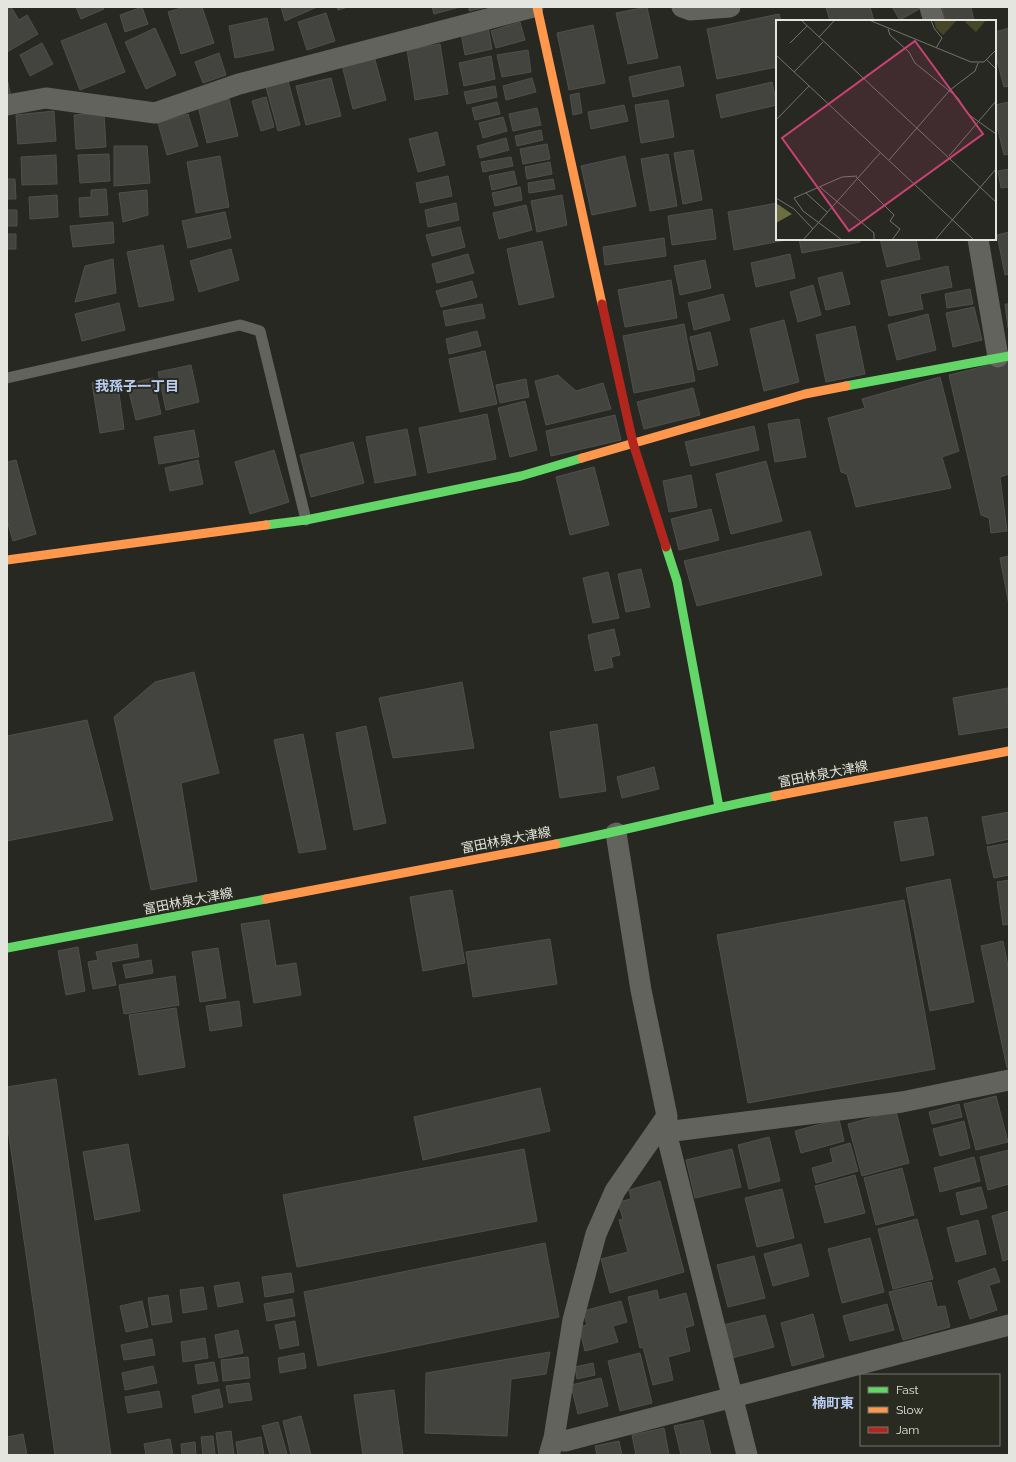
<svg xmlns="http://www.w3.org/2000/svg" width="1016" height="1462" viewBox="0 0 1016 1462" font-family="Raleway,'Noto Sans JP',sans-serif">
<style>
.building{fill:#43443f;stroke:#4f4f4b}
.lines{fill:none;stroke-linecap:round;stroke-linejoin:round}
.lane{stroke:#62635c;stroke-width:11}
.street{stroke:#62635c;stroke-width:21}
.fast{stroke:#63d668;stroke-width:9}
.slow{stroke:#ff974d;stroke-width:9}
.jam{stroke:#b3261e;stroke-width:9}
.labels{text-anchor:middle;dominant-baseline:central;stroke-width:4;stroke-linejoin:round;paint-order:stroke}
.street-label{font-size:13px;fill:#e4e5de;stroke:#292b20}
.neighbourhood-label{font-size:14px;font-weight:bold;fill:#b9cdf5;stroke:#292b20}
.inset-road{fill:none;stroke:#73746e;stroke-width:1}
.view{fill:#c94175;fill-opacity:0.15;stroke:#c94175;stroke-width:2}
.inset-edge{fill:none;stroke:#e4e5de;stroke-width:2}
</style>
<rect width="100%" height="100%" fill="#282823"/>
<path class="building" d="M7,7H11L19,20L27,15L38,34L7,52Z
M76,7H103L104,9L81,19Z
M142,7L148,24L125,32L120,15Z
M184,7H202L214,43L181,54L168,12Z
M281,7H317L285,21Z
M337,7H348L338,10Z
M432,7H460L434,14Z
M469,7H487L469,11Z
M647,7L658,58L628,64L616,13Z
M826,7H870L874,21H830Z
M892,7H921V8L900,20Z
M942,7H971L974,21H945Z
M326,13L335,41L307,50L298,22Z
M779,14L781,21H777V67L717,79L707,29Z
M267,18L274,50L235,58L229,26Z
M520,22L525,40L496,48L491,31Z
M106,23L125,72L80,90L61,41Z
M593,25L605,83L569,90L557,33Z
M488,27L492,49L465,55L461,33Z
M155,28L176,75L146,89L125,42Z
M1009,28V86L1004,87L995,53V32Z
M42,43L53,64L30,76L20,55Z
M440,44L448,94L415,100L407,50Z
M528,50L531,72L502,77L497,55Z
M219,53L226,75L203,83L195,62Z
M374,56L386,100L353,109L342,65Z
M491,56L495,79L464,86L459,63Z
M680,66L684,86L633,97L629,77Z
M7,78L11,97L7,98Z
M331,78L341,116L306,125L296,86Z
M532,78L536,92L506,100L503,86Z
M288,81L300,125L278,131L266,87Z
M772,82L777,105L721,118L716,95Z
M495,86L497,97L467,104L464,92Z
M579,93L582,113L573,115L570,95Z
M266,97L274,127L261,131L252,101Z
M229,99L238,136L207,143L198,106Z
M668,100L674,137L641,143L635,105Z
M497,102L500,114L475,120L472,108Z
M1009,102V154L1004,155L995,118V105Z
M624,105L628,121L591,129L588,112Z
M537,108L541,125L513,131L509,114Z
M54,111L56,141L18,144L16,115Z
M104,113L106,147L76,149L74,115Z
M188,114L198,146L167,155L158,123Z
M503,117L507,131L483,138L479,123Z
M541,130L543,140L517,146L515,136Z
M437,132L445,165L418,172L409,139Z
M506,138L509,150L480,158L477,146Z
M547,144L550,159L523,164L520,149Z
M114,146H147L150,183L114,186Z
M693,150L702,200L683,204L674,153Z
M109,154L110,181L80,183L78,155Z
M668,154L677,206L650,211L641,159Z
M56,155L57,184L22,185L21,157Z
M220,156L229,207L196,213L187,162Z
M625,156L636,206L592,215L581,166Z
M511,157L513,166L483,172L481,162Z
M550,162L552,174L527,179L525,167Z
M1009,169V187L1001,188L998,171Z
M514,171L517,184L492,190L489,176Z
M448,176L452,196L420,203L416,183Z
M7,179H15L16,199H7Z
M553,179L555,189L529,193L528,183Z
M520,187L522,200L495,206L492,193Z
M106,189L108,215L80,217L79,198L91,197V190Z
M147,190L148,215L123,222L119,193Z
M57,195L58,217L30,219L29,197Z
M562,195L567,225L537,232L531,201Z
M456,203L459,220L428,227L425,210Z
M777,203V239H791L734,250L728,212Z
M526,205L532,230L499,239L493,213Z
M712,209L716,239L672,245L668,216Z
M7,210H17V226H7Z
M225,212L231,238L188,248L182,221Z
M113,222L114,243L73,247L70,226Z
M460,227L465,247L432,256L426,235Z
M1009,232V274L1005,275L997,235Z
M7,234H16V249H7Z
M664,238L666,256L605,265L603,247Z
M799,239H860V242L802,253Z
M880,239H916L920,259L887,267Z
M542,241L554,297L519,305L507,249Z
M163,245L174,300L139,307L127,252Z
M231,249L239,280L199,292L190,261Z
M468,254L474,273L437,283L432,264Z
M790,254L795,278L756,287L751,263Z
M113,259L116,293L75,302L85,266Z
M705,260L711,288L680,295L674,266Z
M948,266L952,287L920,294L923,309L889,316L881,281Z
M842,272L850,304L826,310L818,278Z
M671,280L677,318L625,327L618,290Z
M472,281L477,297L441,307L436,291Z
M813,285L821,315L798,322L790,292Z
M970,289L973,304L947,308L945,294Z
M723,294L730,320L694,330L688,303Z
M119,303L125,330L82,341L75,314Z
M482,304L485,318L446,326L443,311Z
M1005,304H1009V328H1008Z
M974,307L982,340L953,347L946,313Z
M928,314L936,350L897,360L888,325Z
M784,320L799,382L764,391L750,329Z
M684,324L695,381L634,393L623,336Z
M855,326L865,374L826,382L816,335Z
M477,331L481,346L449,354L446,339Z
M710,332L718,365L698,370L690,337Z
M485,351L497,404L460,412L449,359Z
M1009,360V474L1000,477L1007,531L991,533L989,518L981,515L949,375Z
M191,365L199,402L166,410L158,372Z
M558,375L576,391L603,383L611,409L546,425L535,381Z
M940,377L959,451L942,457L951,488L856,507L847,474L841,472L828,418L865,408L862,399Z
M153,378L161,414L136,420L127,384Z
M117,379L124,429L100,433L92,383Z
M526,379L529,397L500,403L496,385Z
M693,388L700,415L644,429L637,402Z
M525,401L537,450L510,457L498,408Z
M487,414L496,459L428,473L419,428Z
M615,415L621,440L551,456L546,431Z
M799,419L806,457L775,462L768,424Z
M754,426L759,450L691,466L685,442Z
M407,429L416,475L375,483L366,437Z
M194,430L199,457L159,464L154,437Z
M353,442L364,483L311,497L300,455Z
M274,450L289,502L250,514L235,462Z
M16,460L36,534L13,541L7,520V462Z
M198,460L203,484L170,491L165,468Z
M766,461L782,521L731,534L716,474Z
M594,467L609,525L570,535L556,477Z
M691,475L697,507L669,512L663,481Z
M711,509L719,540L679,550L671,519Z
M810,531L822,575L697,606L684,561Z
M1009,556V605L1000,558Z
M641,569L650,607L626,612L618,574Z
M608,572L619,618L593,623L583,578Z
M614,629L620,655L611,657L613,667L595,671L588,635Z
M194,672L219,773L181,783L197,881L151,890L114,717L155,682Z
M462,682L474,748L393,758L379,698Z
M1008,688L1009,727L959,735L953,698Z
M87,720L113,820L7,841V736Z
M597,724L606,791L560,798L550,732Z
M366,726L386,823L354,830L336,733Z
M303,734L326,849L299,853L274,740Z
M654,767L659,789L622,798L617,777Z
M1009,812V839L987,844L982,817Z
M927,817L934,855L901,861L894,822Z
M1009,843V875L994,878L987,847Z
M950,879L974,1002L930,1011L906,888Z
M1009,880V924L1003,925L997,882Z
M452,890L465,963L423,971L410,897Z
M904,900L935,1069L748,1103L717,935Z
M269,920L276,966L296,963L301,995L254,1003L241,924Z
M550,939L557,984L473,997L466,952Z
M1003,941L1009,971V1068H1007L981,946Z
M137,944L139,957L111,962L116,985L93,989L88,962L98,960L96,952Z
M78,947L85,991L66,995L58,951Z
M218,948L226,998L200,1002L192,952Z
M151,960L153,973L126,978L123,965Z
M175,976L179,1005L124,1014L119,985Z
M239,1001L242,1026L210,1031L206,1006Z
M176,1008L185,1067L139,1075L129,1015Z
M56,1079L111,1455H55L7,1122V1087Z
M540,1088L550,1131L423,1160L414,1117Z
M996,1096L1008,1142L976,1150L964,1104Z
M959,1104L962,1117L932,1124L929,1112Z
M896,1111L909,1163L862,1176L848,1124Z
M839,1119L844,1141L801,1153L795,1131Z
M964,1121L970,1148L940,1156L933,1129Z
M769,1137L780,1181L749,1189L738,1145Z
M850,1143L858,1171L816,1183L812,1168L833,1162L830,1149Z
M128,1144L140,1211L95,1220L83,1152Z
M524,1149L537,1221L297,1267L283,1195Z
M732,1149L741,1187L695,1198L686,1160Z
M1009,1150V1184L988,1190L980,1157Z
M974,1157L980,1181L940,1192L934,1168Z
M902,1168L914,1215L876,1225L864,1178Z
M855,1175L865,1213L825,1223L815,1186Z
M660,1181L684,1272L610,1293L601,1259L628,1252L619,1220L623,1219L618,1202L631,1199L629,1190Z
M981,1187L987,1208L961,1215L956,1193Z
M782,1189L794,1238L757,1247L745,1198Z
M1009,1211V1259L1003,1261L992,1216Z
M917,1219L933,1279L893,1289L878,1229Z
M978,1220L986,1254L956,1262L947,1228Z
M870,1238L884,1292L842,1303L828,1249Z
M545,1243L559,1317L318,1366L304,1292Z
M801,1244L809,1276L773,1286L764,1254Z
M754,1256L765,1298L728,1307L717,1265Z
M995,1268L1000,1282L989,1285L997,1310L970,1319L958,1281Z
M291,1273L294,1292L265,1297L262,1277Z
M239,1282L243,1302L218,1307L214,1286Z
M931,1282L937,1307L945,1306L950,1327L903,1340L889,1292Z
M203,1287L207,1309L183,1313L180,1290Z
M657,1290L659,1300L686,1293L694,1325L685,1328L690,1351L668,1357L673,1380L653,1385L643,1347L640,1348L628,1297Z
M168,1295L172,1322L152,1325L148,1298Z
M292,1299L295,1316L267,1321L264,1304Z
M142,1301L148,1327L126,1332L120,1306Z
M621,1301L627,1322L613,1326L618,1342L585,1351L579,1327L587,1325L583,1311Z
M887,1304L894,1330L850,1341L843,1316Z
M813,1314L824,1357L792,1366L781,1323Z
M765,1315L774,1347L732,1358L723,1325Z
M295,1321L299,1345L280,1349L275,1325Z
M238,1330L243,1353L219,1358L215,1335Z
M205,1338L208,1358L183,1362L181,1342Z
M152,1339L155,1355L124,1360L121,1345Z
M550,1352L546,1374L511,1379L507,1436L425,1433L426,1373Z
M304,1353L306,1368L280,1373L278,1358Z
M640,1353L652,1403L620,1411L608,1361Z
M248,1357L250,1378L223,1381L221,1360Z
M214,1362L218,1381L198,1384L195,1365Z
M593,1363L595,1375L577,1379L575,1367Z
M153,1366L157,1383L125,1390L122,1373Z
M601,1378L608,1406L578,1414L571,1385Z
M249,1383L252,1400L229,1403L226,1386Z
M219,1389L223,1407L195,1413L192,1396Z
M394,1390L403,1455H363L354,1395Z
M159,1391L162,1407L128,1413L125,1397Z
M301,1416L311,1455H291L283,1421Z
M703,1420L711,1455H681L674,1426Z
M278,1422L287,1454L270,1455L262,1426Z
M664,1428L669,1455H636L632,1435Z
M231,1431L234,1455H219L216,1433Z
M23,1434L27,1455H7V1437Z
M213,1436L215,1455H203L201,1437Z
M261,1437L264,1455H238L236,1442Z
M170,1439L173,1455H146L144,1444Z
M619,1441L622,1455H597L595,1446Z
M195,1442L196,1455H182L181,1444Z"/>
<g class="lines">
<path class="lane" d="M7,378L240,325L260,331L306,520"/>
<path class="street" d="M682,7L690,10L730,7
M930,7L934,21
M7,105L46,98L155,113L239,84L533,7
M978,239L998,357
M616,833L641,990L667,1116L666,1132L747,1455
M666,1132L902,1102L1009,1080
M554,1438L565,1441L1009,1325
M549,1455L554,1438L573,1320L596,1234L615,1191L667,1116"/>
<path class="fast" d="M846,386L1009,356
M266,525L306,520L521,476L582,458
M666,547L677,581L719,807
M556,844C629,830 702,810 775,796
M7,948L266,899"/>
<path class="slow" d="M537,7L602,304
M582,458L805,394L846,386
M7,560L266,525
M775,796L1009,751
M266,899L556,844"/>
<path class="jam" d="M602,304L633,443L666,547"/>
</g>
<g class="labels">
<g class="street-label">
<text transform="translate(823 774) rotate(-11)">富田林泉大津線</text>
<text transform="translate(506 840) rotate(-11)">富田林泉大津線</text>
<text transform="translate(188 901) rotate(-11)">富田林泉大津線</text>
</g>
<g class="neighbourhood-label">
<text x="137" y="386">我孫子一丁目</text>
<text x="833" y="1403">楠町東</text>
</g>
</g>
<g transform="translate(776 20)">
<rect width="220" height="220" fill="#282823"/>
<path d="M158,0H181L167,15L160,8ZM191,0H210L200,12L189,2Z" fill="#454726"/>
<path d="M0,183L16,194L0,203Z" fill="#6a6e41"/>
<path class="inset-road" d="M25,0L220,182M93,0L195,42H208L220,30M155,0L158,8L166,18L160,28M112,9L114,15L133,32L139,43L182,78L192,94L220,114M43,17L59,0M14,23L31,6M0,35L198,220M211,40L220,49M18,52L47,22M0,100L33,66M173,136L220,81M113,140L174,70L199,51L202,43M80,157L118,195L114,201L124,209L116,220M44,167L98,213V220M30,173L51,192M0,178L18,189L37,209M27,220L104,133M66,220L27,191L18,178L66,157L81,156M159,220L220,149"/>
<path class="view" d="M139,21L207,114L73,211L6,118Z"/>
<rect width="220" height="220" class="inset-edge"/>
</g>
<rect width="1016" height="1462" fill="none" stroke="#e4e5de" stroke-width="16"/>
<rect x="860" y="1374" width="140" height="72" fill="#292b20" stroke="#74756c"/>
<rect x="868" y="1387" width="20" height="6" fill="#63d668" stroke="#74756c"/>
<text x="896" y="1394" font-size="12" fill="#e4e5de">Fast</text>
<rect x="868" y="1407" width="20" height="6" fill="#ff974d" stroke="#74756c"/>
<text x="896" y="1414" font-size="12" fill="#e4e5de">Slow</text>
<rect x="868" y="1427" width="20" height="6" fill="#b3261e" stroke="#74756c"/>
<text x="896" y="1434" font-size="12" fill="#e4e5de">Jam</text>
</svg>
